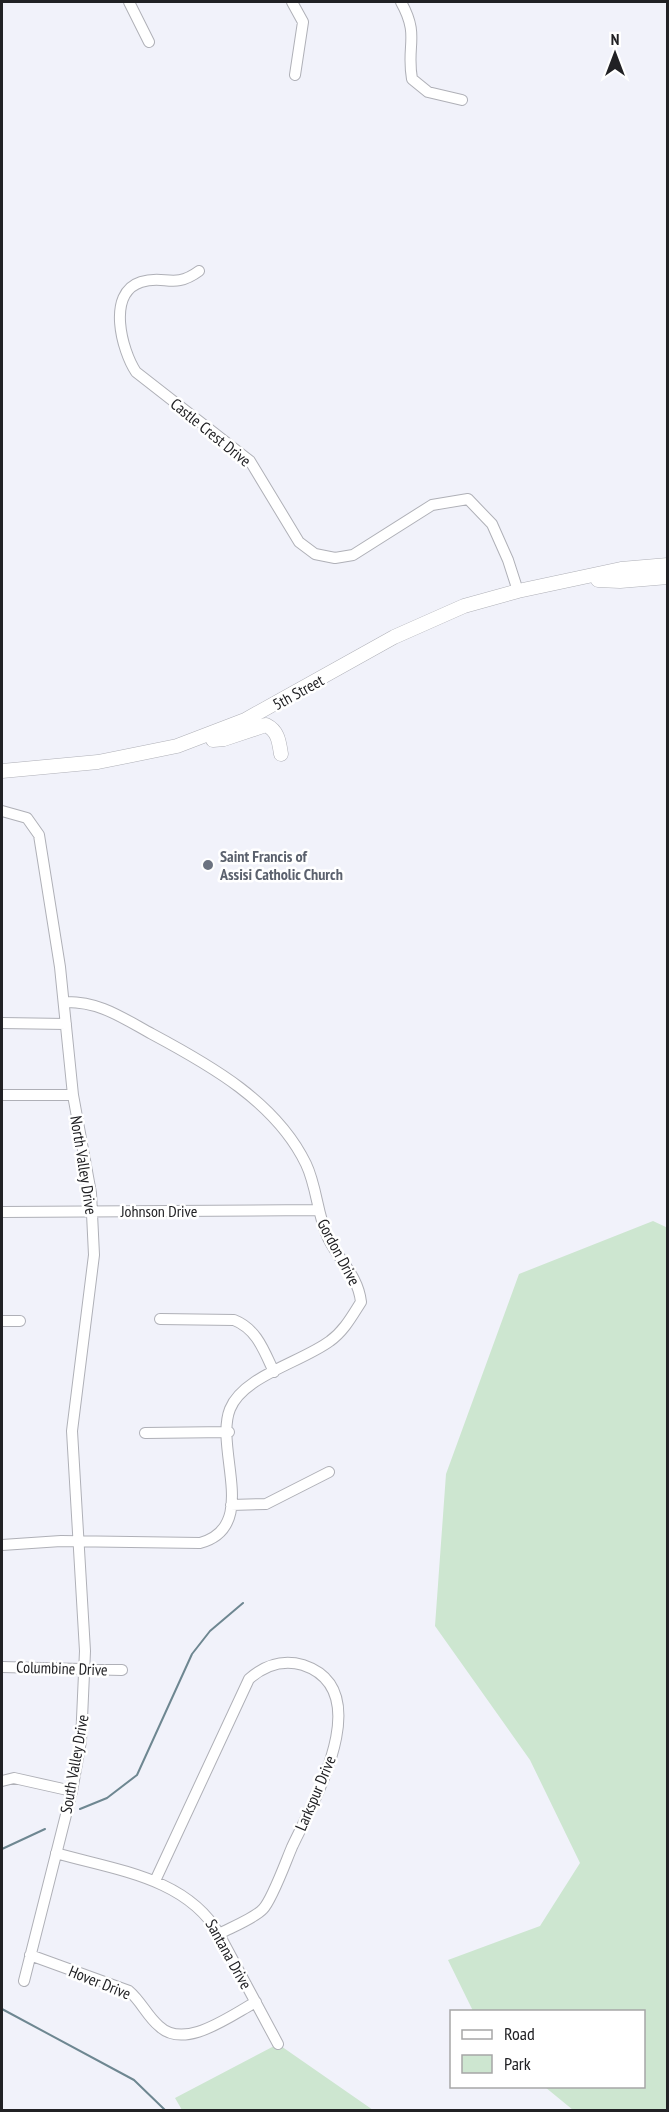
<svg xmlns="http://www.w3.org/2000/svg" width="669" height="2112" viewBox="0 0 669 2112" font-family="'PT Sans Narrow',sans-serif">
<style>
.green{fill:#cde6d0}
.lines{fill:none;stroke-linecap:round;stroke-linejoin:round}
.stream{stroke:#6e8791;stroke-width:2}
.minor-casing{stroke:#afb0b7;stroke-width:12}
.major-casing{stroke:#afb0b7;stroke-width:15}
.minor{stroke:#fff;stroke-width:10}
.major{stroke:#fff;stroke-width:14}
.worship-dot{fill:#6b7280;stroke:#fff;stroke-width:2}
.labels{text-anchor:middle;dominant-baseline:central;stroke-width:5;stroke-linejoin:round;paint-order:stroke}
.street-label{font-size:16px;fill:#212124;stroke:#fff}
.worship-label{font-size:16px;font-weight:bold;fill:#5b616d;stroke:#fff;text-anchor:start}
</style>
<rect width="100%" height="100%" fill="#f1f2fa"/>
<path class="green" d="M653,1221L668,1228L667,2110H573L545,2087L644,2086V2012L473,2011L448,1960L540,1926L580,1863L530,1760L435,1626L446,1474L519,1274Z
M278,2044L373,2110H182L175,2098Z"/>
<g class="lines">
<path class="stream" d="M80,1809L107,1798L137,1775L192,1654L210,1631L243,1603
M2,1849L45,1829
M2,2009L134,2080L165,2110"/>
<g class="minor-casing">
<path id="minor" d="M129,2L149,42
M292,2L303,22L295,75
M401,2C420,36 406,45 412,79L428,92L462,100
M199,271C173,290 165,274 141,282C106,293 122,351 136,372L250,461L299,542L315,554L335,558L353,555L432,505L468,499L492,524L508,560L518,591
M2,811L27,818L39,835L60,967L73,1095L91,1193L94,1255L72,1431L85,1651L81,1741L72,1791L24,1981
M2,1023L66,1024
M2,1095H73
M2,1212L317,1210
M160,1319L234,1320C257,1329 264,1351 274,1372
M2,1321H20
M145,1433L229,1432
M231,1505L266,1504L329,1472
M2,1545L61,1541L200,1543C260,1527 214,1449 230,1409C243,1376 302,1362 330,1341C344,1331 352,1316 361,1302C358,1275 339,1261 328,1238C317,1214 317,1187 306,1164C276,1102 210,1065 152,1034C121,1017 99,1001 64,1002
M2,1667L122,1670
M2,1781L14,1778L72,1791
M56,1853C114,1870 186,1877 219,1934L278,2044
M155,1881L249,1679C265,1665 282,1659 303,1665C379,1690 312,1804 292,1847C286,1861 272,1900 263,1909C255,1918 230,1928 219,1934
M30,1955L129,1991C141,2001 147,2016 159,2026C185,2051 231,2015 256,2002"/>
</g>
<g class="major-casing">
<path id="major" d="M598,580L620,581L668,577
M213,740L224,739L266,725C278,731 279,741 281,754
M2,771L98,762L177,746L245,720L394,637L464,606L518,591L621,569L668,565"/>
</g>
<use href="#minor" class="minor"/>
<use href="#major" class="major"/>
</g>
<circle class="worship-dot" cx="208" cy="865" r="6"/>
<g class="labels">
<g class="street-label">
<text transform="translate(211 432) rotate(39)">Castle Crest Drive</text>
<text transform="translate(298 692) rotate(-29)">5th Street</text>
<text transform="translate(84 1165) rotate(81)">North Valley Drive</text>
<text x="159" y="1211">Johnson Drive</text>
<text transform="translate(339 1252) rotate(62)">Gordon Drive</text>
<text transform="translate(62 1668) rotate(2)">Columbine Drive</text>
<text transform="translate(74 1764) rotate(-80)">South Valley Drive</text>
<text transform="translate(315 1793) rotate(-67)">Larkspur Drive</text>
<text transform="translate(229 1954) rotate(61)">Santana Drive</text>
<text transform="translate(100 1982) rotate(22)">Hover Drive</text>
</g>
<g class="worship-label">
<text x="220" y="856">Saint Francis of<tspan x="220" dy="18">Assisi Catholic Church</tspan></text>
</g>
</g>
<rect width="669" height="2112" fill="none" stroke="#212124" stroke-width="6"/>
<rect x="450" y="2010" width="195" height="78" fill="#ffffff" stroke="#a6a6a7" stroke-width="1.5"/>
<rect x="462" y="2030" width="30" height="9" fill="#ffffff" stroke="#a6a6a7" stroke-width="1.5"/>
<text x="504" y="2040" font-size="18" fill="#212124">Road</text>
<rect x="462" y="2055" width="30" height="18" fill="#cde6d0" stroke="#a6a6a7" stroke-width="1.5"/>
<text x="504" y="2070" font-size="18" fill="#212124">Park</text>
<g transform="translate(615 54)" stroke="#ffffff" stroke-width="4.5" paint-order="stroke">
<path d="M0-4.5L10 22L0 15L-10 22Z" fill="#212124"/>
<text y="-9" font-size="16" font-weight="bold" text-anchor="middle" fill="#212124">N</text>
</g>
</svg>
